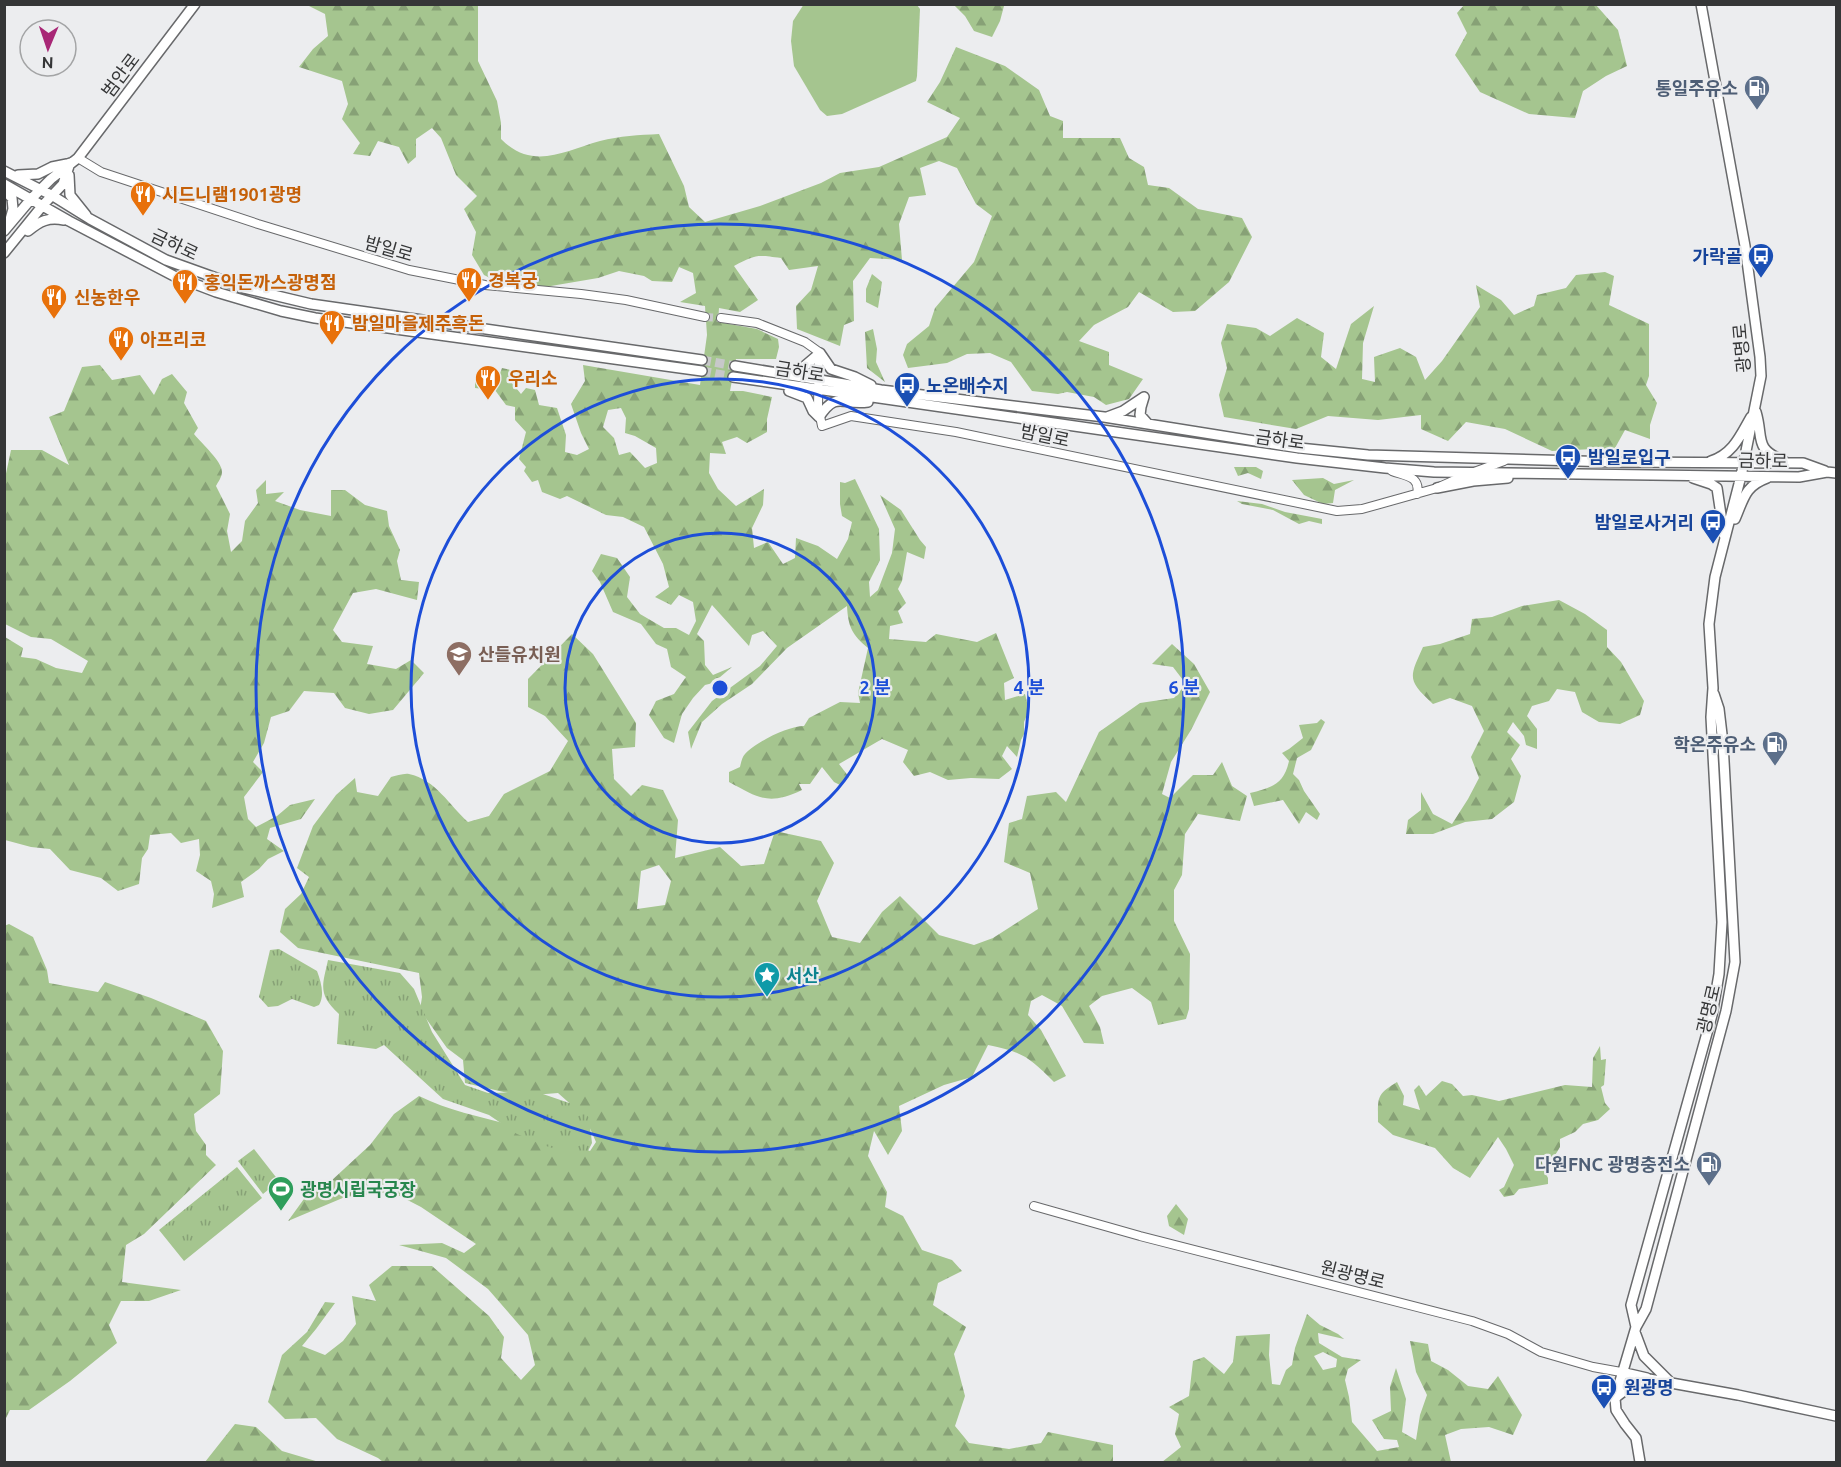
<svg xmlns="http://www.w3.org/2000/svg" width="1841" height="1467" viewBox="0 0 1841 1467" font-family="Ubuntu,'Noto Sans KR',sans-serif">
<style>
.grass{fill:#a5c58f}
.forest{fill:url(#forest-firs);fill-rule:evenodd}
.park{fill:url(#park-tufts)}
.lines{fill:none;stroke-linecap:round;stroke-linejoin:round}
.tertiary-tunnel{stroke:#c7c8ca;stroke-width:8;stroke-dasharray:8 4;stroke-linecap:butt}
.secondary-tunnel{stroke:#c7c8ca;stroke-width:9;stroke-dasharray:9 4.5;stroke-linecap:butt}
.tertiary-casing{stroke:#68696b;stroke-width:10}
.secondary-casing{stroke:#68696b;stroke-width:12}
.tertiary{stroke:#fff;stroke-width:8}
.secondary{stroke:#fff;stroke-width:9}
.ring{fill:none;stroke:#1d4ed8;stroke-width:3}
.labels{text-anchor:middle;dominant-baseline:central;stroke-width:4.5;stroke-linejoin:round;paint-order:stroke}
.street-label{font-size:18px;fill:#353637;stroke:#ecedef}
.service-label{font-size:18px;font-weight:bold;fill:#4e5e75;stroke:#ecedef;text-anchor:end}
.food-label{font-size:18px;font-weight:bold;fill:#c56008;stroke:#ecedef;text-anchor:start}
.transit-label{font-size:18px;font-weight:bold;fill:#164399;stroke:#ecedef;text-anchor:start}
.education-label{font-size:18px;font-weight:bold;fill:#785e54;stroke:#ecedef;text-anchor:start}
.culture-label{font-size:18px;font-weight:bold;fill:#0d838f;stroke:#ecedef;text-anchor:start}
.leisure-label{font-size:18px;font-weight:bold;fill:#27864d;stroke:#ecedef;text-anchor:start}
.centre{fill:#1d4ed8;stroke:#ecedef;stroke-width:3}
.ring-label{font-size:18px;text-anchor:middle;font-weight:bold;fill:#1d4ed8;stroke:#ecedef;stroke-width:4.5;stroke-linejoin:round;paint-order:stroke}
</style>
<defs>
<pattern id="forest-firs" width="22" height="20" patternUnits="userSpaceOnUse" patternTransform="scale(1.5)"><rect width="22" height="20" fill="#a5c58f"/><path d="M5 1l3.5 6h-7zM16 11l3.5 6h-7z" fill="#87a176"/></pattern>
<pattern id="park-tufts" width="24" height="20" patternUnits="userSpaceOnUse" patternTransform="scale(1.5)"><rect width="24" height="20" fill="#a5c58f"/><path d="M3 7l-1-3M5 7V3M7 7l1-3M15 17l-1-3M17 17v-4M19 17l1-3" fill="none" stroke="#87a176"/></pattern>
</defs>
<rect width="100%" height="100%" fill="#ecedef"/>
<path class="grass" d="M804,4L917,5L920,9L917,76L916,81L842,114L827,116L820,110L794,66L791,41L793,21Z"/>
<path class="forest" d="M1465,4L1596,5L1618,30L1627,66L1606,76L1583,91L1575,118L1529,114L1480,92L1455,55L1467,33L1457,13Z
M307,5H478V61L497,101L501,123V139C533,171 564,151 600,141C620,136 639,135 659,134L684,186L689,207L705,222L760,206L821,183L840,173L879,167L947,137L960,118L927,102L940,82L956,47L1005,66L1039,90L1050,116L1063,121V138H1120L1129,158L1144,167L1148,185L1169,188L1198,209L1242,218L1252,237L1229,282L1195,311L1173,312L1139,292L1128,307L1094,325L1079,341L1109,352V365L1143,379L1129,399L1106,405L1094,397L1067,392L1058,394L1032,391L1011,362L990,353L967,354L947,363L908,368L903,355L907,344L929,326L935,308L974,262L992,216L976,204L957,168L939,161L920,168L926,195L909,197L899,224L902,260L870,258L853,281L854,321L844,325L840,346L797,329L796,306L811,290L818,266L789,270L781,258C756,255 757,254 734,266L758,300L740,312L719,308L718,322L757,329L778,339L779,347L776,359H736L730,391H743L772,397L767,419V432L747,443L737,437L722,442L726,454L710,453L709,473L718,489L736,506L764,489L763,505L752,528L754,548L768,542L783,564L795,558L796,538L818,546L837,559L848,539L852,522L842,516L840,504V482L845,483L855,479L879,529L880,560L869,582L870,597L878,590L892,553L895,529L880,495L901,510L920,540L926,547L924,559L907,552L902,581L898,589L906,603L898,611L903,623L890,626L889,639L926,642L936,634L977,642L996,633L1014,678L1004,683L1005,700L1025,694L1029,710L1024,722V734L1021,740L1017,757L1007,746L1002,756L1012,769L999,779L971,778L948,780L930,772L914,776L903,762L908,750L882,739L839,764L849,777L840,785L834,782L822,767L810,784H799L802,790C768,806 759,798 729,782V772L740,767C741,763 742,757 745,754C756,742 788,726 804,726L809,718L840,702L860,703L858,693L868,648C852,635 848,626 847,606L787,648L752,684L722,704L702,722L691,749L688,732L712,701L760,666L777,646L763,631L752,635L749,646L712,605L697,634L704,641L705,665L713,675L732,667L713,683L705,685L693,698L682,714L674,743L664,738L649,715L656,701L674,694L686,677L671,667L667,649L656,644L641,624L613,612L600,582L592,571L601,554L617,558L630,577L627,597L640,614L664,628H676L689,635L696,621L693,602L679,595L671,605L655,597L669,587L663,564L644,527L623,517L606,515L567,496L560,499L542,492L538,480L532,482L524,471L526,467L519,459L526,432L515,420V407L506,405L492,386L484,389L475,388V381L496,384L502,368L515,371L512,383L521,394L526,388L535,390L539,405L557,408L566,435L565,452L577,455L589,449L581,433L571,404L585,381L583,365L700,385L707,335L705,306L680,302L696,293L693,273L679,267L672,282L652,281L644,276L619,271L598,278L545,287L500,283L484,275L472,255L476,232L464,209L477,196L456,175L441,138L432,128L416,139V157L408,164L399,147L378,141L370,156L353,154L360,143L342,119L348,104L342,81L299,67L313,49L328,36L325,14ZM621,408L626,418L625,433L635,436L656,448L657,463L645,468L630,452L619,455L614,438L603,427L608,410Z
M954,5H1012L1004,6L1000,21L992,37L974,31L965,16Z
M1605,272L1614,276L1609,305L1649,324V376L1646,385L1657,403L1650,425V439L1625,430L1615,448L1552,451L1505,429L1466,422L1448,441L1421,429V415L1378,420L1328,416L1296,429L1224,417L1219,395L1227,368L1221,343L1227,324L1256,328L1270,336L1297,318L1324,333L1321,357L1336,369L1351,324L1374,306L1363,343L1362,379L1375,382L1374,357L1400,348L1416,357L1425,380L1442,361L1480,307L1476,285L1501,300L1514,315L1534,306L1537,295L1566,288L1576,275Z
M872,274L882,282L878,308L866,302V289Z
M873,329L877,349L876,362L885,382L867,368L865,332Z
M100,365L112,380L140,375L154,395L162,379L172,374L187,392L184,403L198,428L194,434C202,444 222,461 222,472C222,477 218,482 216,486L230,514L227,531L231,552L242,541L245,521L258,503L256,490L266,480V494L284,492L275,501L300,510L331,516V490H345L365,505L387,511L389,526L400,550L397,561L401,580L419,582L417,600L376,589L353,593L333,630L342,642L373,646L367,664L396,669L411,660L424,673L393,710L369,714L345,708L334,693L304,691L289,711L271,717L264,743L253,762L263,772L244,797L248,819L256,827L277,816L290,805L315,799L301,819L270,828L267,839L284,851L268,859L259,869L241,882L244,897L212,908L214,894L211,881L196,871L200,855L199,839L181,843L171,833L150,835L148,849L142,858L139,884L118,891L101,878L70,870L50,849L31,847L5,840V637L23,648L21,657L36,659L56,668L82,673L88,661L51,639L31,637L5,624L4,483L11,450H42L69,465L49,417L64,411L82,367Z
M1234,467H1256L1263,471L1261,479L1248,473L1238,476Z
M1323,478L1334,484L1354,480L1335,490L1333,503L1323,504L1304,495L1292,480Z
M1237,501L1262,504L1285,512L1322,519V524L1309,521L1299,524L1273,510L1242,504Z
M1559,600L1585,614L1607,630V647L1621,662L1644,701L1640,715L1620,724L1599,722L1582,712L1575,692L1557,689L1549,701L1532,706L1527,716L1537,729V749L1526,745L1524,736L1513,722L1507,732L1520,745L1511,759L1521,776L1514,802L1492,819L1465,822L1433,834H1406L1408,820L1421,810V792L1433,814L1452,824L1468,799L1479,778L1471,757L1484,731L1472,706L1450,698L1433,704C1407,680 1409,678 1423,647L1440,644L1470,634L1472,619L1492,617L1522,606Z
M572,634L593,654L636,723L635,747L612,749L614,779L631,796L642,785L663,790L678,820L675,858L720,847L741,866L764,864L775,831L821,841L834,863L817,901L832,937L860,943L882,912L900,896L939,935L974,945L993,938L1038,909L1030,873L1004,862L1009,823L1022,819L1027,796L1056,792L1066,802L1099,732L1140,703L1174,698L1186,684L1173,667L1152,664L1172,644L1194,664L1210,692L1191,730L1171,762L1162,794L1170,798L1193,775H1213L1222,762L1232,786L1247,796L1240,821L1198,814L1185,834L1182,875L1174,890V921L1190,954L1189,1009L1186,1019L1158,1025L1151,1002L1132,988L1102,996L1089,1006L1100,1027L1104,1044L1084,1043L1062,1006L1042,995L1031,1001L1028,1015L1041,1030L1066,1076L1054,1082C1029,1057 1023,1052 988,1045L972,1077L944,1085L899,1106L902,1131L888,1155L874,1131L868,1156L887,1192L885,1207L903,1216L922,1250L952,1260L962,1271L938,1283L933,1305L966,1327L954,1354L965,1396L955,1426L969,1443L1009,1449L1041,1443L1048,1432L1113,1445V1462H383L378,1458L337,1439L316,1418L285,1419L268,1402L282,1355L307,1332L325,1302L335,1303L316,1329L302,1346L325,1355L343,1341L356,1324L352,1296L376,1301L369,1285L392,1266H432L489,1316L504,1337L501,1358L521,1380L535,1365L528,1335L488,1289L446,1258L399,1245L442,1243L464,1253L476,1244L421,1207L392,1192L345,1197L288,1221L309,1192L331,1181L370,1145L394,1114L419,1096C453,1113 489,1118 525,1129C547,1135 569,1143 590,1151L596,1142L585,1117L558,1093L521,1096L465,1083L463,1060L447,1048L420,1010L422,997L419,973L298,948L280,932L285,909L301,894L309,877L297,868L313,826L336,795L355,778L357,792L378,796L391,777C396,776 404,773 409,774C436,780 449,805 468,822L489,816L504,794L550,771L568,741L545,716L528,707V679ZM659,865L671,881L665,905L637,909L641,871Z
M1321,719L1325,722L1311,750L1297,758L1293,774L1299,780L1304,791L1320,814L1317,820L1306,812L1299,824L1283,800L1254,806L1250,793C1272,788 1284,784 1289,761L1282,753L1289,749L1303,738L1299,725L1317,723Z
M9,924L33,937L47,970L49,983L98,992L105,982L151,998L206,1021L223,1051L220,1094L194,1114L196,1131L206,1145V1155L216,1165L144,1234L126,1245L122,1282L181,1290L149,1301H121L109,1325L117,1343L70,1381L29,1410H10L5,1420L4,926Z
M1600,1046L1601,1060L1606,1059L1604,1085L1601,1087L1605,1103L1610,1109L1598,1120L1583,1124L1575,1132L1560,1139V1147L1554,1157L1541,1156L1543,1168L1548,1178V1184L1519,1189L1514,1195L1504,1197L1499,1190L1504,1187L1514,1165L1506,1149L1498,1137L1470,1178L1453,1168L1435,1148L1393,1135L1378,1122C1378,1097 1376,1095 1397,1082L1404,1096L1403,1105L1420,1110L1414,1090L1419,1085L1426,1096L1442,1081L1452,1084L1463,1096L1472,1095L1499,1101L1565,1085L1592,1087L1593,1058Z
M1176,1204L1188,1219L1184,1235L1169,1226L1167,1216Z
M1307,1314L1320,1325L1338,1334L1344,1339L1318,1333L1319,1343L1342,1357L1361,1360L1348,1369L1345,1380L1349,1397L1352,1422L1377,1451L1399,1447L1397,1440L1384,1439L1372,1420L1391,1411L1390,1387L1396,1368L1406,1399L1402,1432L1416,1440L1420,1415L1427,1395L1416,1372L1410,1341L1428,1344L1431,1361L1448,1370L1468,1386L1488,1389L1498,1376L1522,1415L1513,1435L1489,1427L1461,1429L1445,1435L1451,1462H1162L1181,1447L1175,1434L1179,1414L1169,1407L1189,1396L1193,1361L1204,1357L1224,1374L1233,1362L1236,1336L1270,1334L1269,1355L1272,1384L1280,1385L1286,1370L1292,1365L1295,1348ZM1323,1352L1337,1359L1336,1367L1323,1370L1314,1356Z
M235,1424L256,1427L282,1451L319,1462H205Z"/>
<path class="park" d="M279,949L317,971C321,982 325,995 319,1005L314,1007L292,999L278,1006L268,1007L259,997L270,950Z
M328,960L400,973L414,989L432,1032L465,1085L488,1093L537,1092L581,1107L589,1118L592,1143L586,1155H575L546,1146L517,1134L489,1115L443,1099L384,1045L376,1049L337,1044L339,1014C318,994 322,987 328,960Z
M254,1149L279,1181L263,1194L238,1161Z
M237,1167L262,1198L184,1261L159,1230Z"/>
<g class="lines">
<path class="tertiary-tunnel" d="M705,317L721,318"/>
<path class="secondary-tunnel" d="M702,360L735,366
M702,371L733,377"/>
<g class="tertiary-casing">
<path id="tertiary" d="M78,158L101,172L258,224L409,270L485,285L581,294L626,300L705,317
M721,318L757,323L805,342L819,352L818,406L822,426L851,416L956,432L1337,511L1362,509L1437,488L1466,475L1504,461
M1392,471C1405,476 1421,476 1417,494
M1034,1206L1140,1236L1472,1321L1508,1334L1541,1352L1593,1367L1621,1372"/>
</g>
<g class="secondary-casing">
<path id="secondary" d="M4,171L53,196L90,219L166,260L244,288L311,304L702,360
M18,175L38,174L52,167L67,164
M69,175L70,195L86,215
M4,184L69,221L174,276L216,292L281,311L315,318L702,371
M4,190L12,198L13,209L9,223
M4,231L31,199L51,179L78,158L195,4
M28,231C40,221 48,217 64,220
M4,253L43,205L63,184L70,163
M735,366L881,390L1104,417L1299,448L1368,455L1614,462L1803,463L1825,471
M794,375L820,353L831,369L855,377L871,385
M733,377L1297,458L1385,468L1434,472L1799,477L1827,472L1836,473
M789,391L807,398L813,411L819,417C837,390 842,406 868,402
M1144,397L1141,407L1140,415L1148,424
M1756,412C1764,439 1753,448 1784,461
M1107,417L1123,411L1144,397
M1711,461C1733,454 1740,436 1751,417
M1693,478L1711,484L1717,488L1724,535
M1437,488L1473,481L1508,478
M1735,519C1744,498 1745,486 1767,478
M1636,1327L1631,1305L1712,1015L1719,974L1722,922L1711,717L1713,688L1709,624L1715,577L1741,476L1761,376L1760,357L1745,246L1701,4
M1635,1332L1644,1356L1669,1381
M1621,1372L1647,1378
M1615,1398L1624,1391L1632,1383L1649,1379L1738,1395L1836,1416
M1640,1462L1636,1438L1625,1424L1616,1410L1615,1398L1636,1327L1646,1309L1726,1011L1735,962L1723,743L1719,709L1714,694"/>
</g>
<use href="#tertiary" class="tertiary"/>
<use href="#secondary" class="secondary"/>
</g>
<g class="ring">
<circle cx="720" cy="688" r="155"/>
<circle cx="720" cy="688" r="309"/>
<circle cx="720" cy="688" r="464"/>
</g>
<defs>
<g id="fuel-pin" transform="scale(1.35)"><path d="M0 17L-7.5 6A9.5 9.5 0 1 1 7.5 6Z" fill="#5c6f8a" stroke="#ecedef"/><path d="M-5.5-6h7V0h2V4h1.3V-2.5L3-4.5l.8-.8L6-3V5H2.5V1h-1V6h-7ZM-4.2-4.7v3.2H.2V-4.7Z" fill="#fff"/></g>
<g id="restaurant-pin" transform="scale(1.35)"><path d="M0 17L-7.5 6A9.5 9.5 0 1 1 7.5 6Z" fill="#e8710a" stroke="#ecedef"/><path d="M-5-6h1v4h1v-4h1v4h1v-4h1v5L-1.5 .5V6h-2V.5L-5-1ZM5-6V6H3V1.5H1.5Q1.5-4 5-6Z" fill="#fff"/></g>
<g id="bus-pin" transform="scale(1.35)"><path d="M0 17L-7.5 6A9.5 9.5 0 1 1 7.5 6Z" fill="#1a4fb4" stroke="#ecedef"/><path d="M-5-6H5V4H4V6H2V4H-2V6H-4V4H-5ZM-3.5-4V0h7V-4ZM-3.5 1.2v1.5H-2V1.2ZM2 1.2v1.5H3.5V1.2Z" fill="#fff"/></g>
<g id="school-pin" transform="scale(1.35)"><path d="M0 17L-7.5 6A9.5 9.5 0 1 1 7.5 6Z" fill="#8d6e63" stroke="#ecedef"/><path d="M0-5L7-2L0 1L-7-2ZM-4 1L0 2.5L4 1V4Q0 6-4 4Z" fill="#fff"/></g>
<g id="sight-pin" transform="scale(1.35)"><path d="M0 17L-7.5 6A9.5 9.5 0 1 1 7.5 6Z" fill="#0f9aa8" stroke="#ecedef"/><path d="M0-6L1.8-2.2L6-1.7L2.9 1.2L3.7 5.4L0 3.3L-3.7 5.4L-2.9 1.2L-6-1.7L-1.8-2.2Z" fill="#fff"/></g>
<g id="stadium-pin" transform="scale(1.35)"><path d="M0 17L-7.5 6A9.5 9.5 0 1 1 7.5 6Z" fill="#2e9e5b" stroke="#ecedef"/><path d="M0-5a6.5 5 0 1 0 0 10a6.5 5 0 1 0 0-10ZM-3.5-1.8h7v3.6h-7Z" fill="#fff"/></g>
</defs>
<g fill-rule="evenodd">
<use href="#fuel-pin" x="1757" y="88"/>
<use href="#restaurant-pin" x="143" y="194"/>
<use href="#bus-pin" x="1761" y="256"/>
<use href="#restaurant-pin" x="469" y="280"/>
<use href="#restaurant-pin" x="185" y="282"/>
<use href="#restaurant-pin" x="54" y="297"/>
<use href="#restaurant-pin" x="332" y="323"/>
<use href="#restaurant-pin" x="121" y="339"/>
<use href="#restaurant-pin" x="488" y="378"/>
<use href="#bus-pin" x="907" y="385"/>
<use href="#bus-pin" x="1568" y="457"/>
<use href="#bus-pin" x="1713" y="522"/>
<use href="#school-pin" x="459" y="654"/>
<use href="#fuel-pin" x="1775" y="744"/>
<use href="#sight-pin" x="767" y="975"/>
<use href="#fuel-pin" x="1709" y="1164"/>
<use href="#stadium-pin" x="281" y="1189"/>
<use href="#bus-pin" x="1604" y="1387"/>
</g>
<g class="labels">
<g class="street-label">
<text transform="translate(120 75) rotate(-53)">범안로</text>
<text transform="translate(175 244) rotate(25)">금하로</text>
<text transform="translate(389 248) rotate(16)">밤일로</text>
<text transform="translate(1741 348) rotate(-95)">광명로</text>
<text transform="translate(800 371) rotate(9)">금하로</text>
<text transform="translate(1045 435) rotate(12)">밤일로</text>
<text transform="translate(1280 439) rotate(8)">금하로</text>
<text transform="translate(1763 460) rotate(1)">금하로</text>
<text transform="translate(1708 1009) rotate(-77)">광명로</text>
<text transform="translate(1353 1274) rotate(14)">원광명로</text>
</g>
<g class="service-label">
<text x="1738" y="88">통일주유소</text>
<text x="1756" y="744">학온주유소</text>
<text x="1690" y="1164">다원FNC 광명충전소</text>
</g>
<g class="food-label">
<text x="162" y="194">시드니램1901광명</text>
<text x="488" y="280">경복궁</text>
<text x="204" y="282">홍익돈까스광명점</text>
<text x="74" y="297">신농한우</text>
<text x="352" y="323">밤일마을제주흑돈</text>
<text x="140" y="339">아프리코</text>
<text x="508" y="378">우리소</text>
</g>
<g class="transit-label">
<text x="1742" y="256" text-anchor="end">가락골</text>
<text x="926" y="385">노온배수지</text>
<text x="1588" y="457">밤일로입구</text>
<text x="1694" y="522" text-anchor="end">밤일로사거리</text>
<text x="1624" y="1387">원광명</text>
</g>
<g class="education-label">
<text x="478" y="654">산들유치원</text>
</g>
<g class="culture-label">
<text x="786" y="975">서산</text>
</g>
<g class="leisure-label">
<text x="300" y="1189">광명시립국궁장</text>
</g>
</g>
<circle cx="720" cy="688" r="9" class="centre"/>
<g class="ring-label">
<text x="875" y="694">2 분</text>
<text x="1029" y="694">4 분</text>
<text x="1184" y="694">6 분</text>
</g>
<rect width="1841" height="1467" fill="none" stroke="#353637" stroke-width="12"/>
<g transform="translate(48 48) rotate(182)"><circle r="28" fill="#ecedef" stroke="#a3a4a5" stroke-width="1.5"/>
<path d="M0-4.5L10 22L0 15L-10 22Z" fill="#a82776"/>
<text y="-9" font-size="16" font-weight="bold" text-anchor="middle" fill="#353637">N</text>
</g>
</svg>
